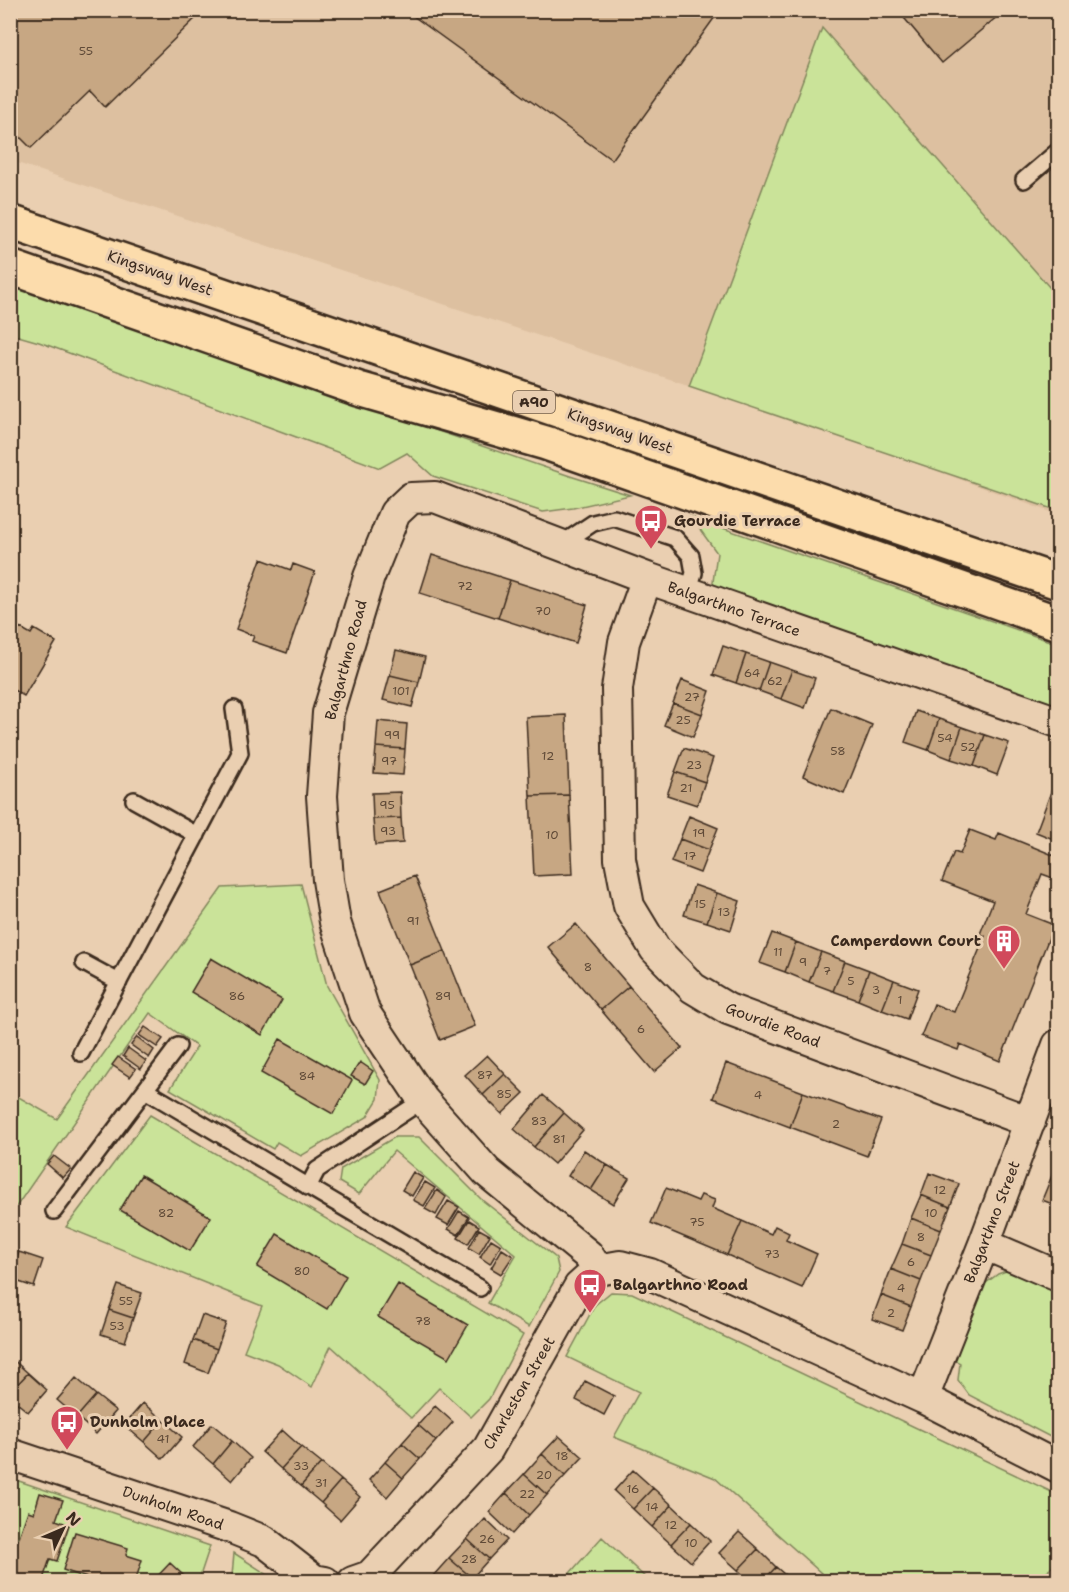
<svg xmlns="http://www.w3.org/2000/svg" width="1069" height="1592" viewBox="0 0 1069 1592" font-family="'Shantell Sans',sans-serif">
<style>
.built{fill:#ddc0a0}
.green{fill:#cae399;stroke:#82865c;stroke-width:1.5}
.building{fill:#c7a783;stroke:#3b2a1e;stroke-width:1.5}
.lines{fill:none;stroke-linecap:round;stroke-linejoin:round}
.lane-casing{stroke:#3b2a1e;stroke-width:20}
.street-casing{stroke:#3b2a1e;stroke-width:34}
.highway-casing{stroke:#3b2a1e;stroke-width:38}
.lane{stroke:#eacfb1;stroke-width:15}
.street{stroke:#eacfb1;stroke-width:30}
.highway{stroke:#fcdcac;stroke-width:33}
.labels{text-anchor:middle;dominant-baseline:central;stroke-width:6;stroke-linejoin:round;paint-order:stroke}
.number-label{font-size:12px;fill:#5e4937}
.shield{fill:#eacfb1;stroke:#705c4a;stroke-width:1.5}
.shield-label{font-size:14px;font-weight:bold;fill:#3b2a1e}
.street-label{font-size:15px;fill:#3b2a1e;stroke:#eacfb1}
.poi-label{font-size:15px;font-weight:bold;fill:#3b2a1e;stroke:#eacfb1;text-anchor:start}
</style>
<rect width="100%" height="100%" fill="#eacfb1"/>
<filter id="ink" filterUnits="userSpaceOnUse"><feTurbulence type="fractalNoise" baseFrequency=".0167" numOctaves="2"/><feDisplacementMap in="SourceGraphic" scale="12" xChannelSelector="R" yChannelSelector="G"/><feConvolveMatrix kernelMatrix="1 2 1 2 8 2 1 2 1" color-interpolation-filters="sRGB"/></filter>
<g filter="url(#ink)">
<path class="built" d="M11,11H1058V515L824,430L11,161Z"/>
<path class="green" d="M822,28L1058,297V511L689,386Z
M10,285L570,476L630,495L573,508L543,512L433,476L407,453L380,468L39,342L11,334Z
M691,517L1058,644V709L712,589L717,553Z
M301,884L327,986L380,1080L378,1099L367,1117L301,1156L277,1142L273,1149L170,1089L197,1047L150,1013L16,1207L10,1204V1092L57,1119L222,888Z
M150,1115L523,1335L489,1399L471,1417L439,1388L411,1418L331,1346L312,1387L278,1364L244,1351L262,1306L66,1227Z
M395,1137H419L482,1200L556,1258L559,1272L529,1327L488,1303L516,1255L394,1151L359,1194L339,1182L341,1169Z
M1014,1268L1058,1287V1441L969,1395L958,1380L960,1363L952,1359L982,1286L998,1274Z
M611,1292L632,1293L1058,1495V1559L1039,1581H830L715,1478L614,1437L639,1392L567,1357L595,1305Z
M10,1478L210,1546L199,1579L201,1581H11Z
M602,1537L649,1581H563Z
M234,1553L277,1581H269L265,1577L261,1581H238L232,1576Z"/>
<path class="building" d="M10,10H204L105,107L90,91L31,148L10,127Z
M405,10H720L612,160Z
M904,10H1005L942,63L900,13Z
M432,555L510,580L498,618L420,593Z
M261,559L291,570L293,564L315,572L287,653L252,641L254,636L236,629Z
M510,580L587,605L576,643L498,618Z
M10,622L31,634L34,629L56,642L24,696L10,688Z
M723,646L746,654L736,683L713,675Z
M396,650L425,657L419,682L390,675Z
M746,654L769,662L759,691L736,683Z
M769,662L792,670L781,699L759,691Z
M792,670L815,678L805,708L781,699Z
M390,675L419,682L412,707L383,700Z
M682,680L710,691L702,714L673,703Z
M673,703L702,714L693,737L664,725Z
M831,708L872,725L844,794L803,776Z
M916,711L939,719L928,750L905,742Z
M566,715L569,795L530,796L526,717Z
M939,719L962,727L951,759L928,750Z
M378,721L407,724L405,749L376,747Z
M962,727L985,735L974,766L951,759Z
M985,735L1009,743L997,775L974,766Z
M376,747L405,749L403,775L374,773Z
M684,748L713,758L705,782L675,772Z
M675,772L705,782L697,805L667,795Z
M1058,773V841L1036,832Z
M400,792L401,818L373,819L372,793Z
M569,795L573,874L534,876L530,796Z
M689,816L718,828L709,850L680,839Z
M401,818L403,843L375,845L373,819Z
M970,830L996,840L999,833L1058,857V865L1053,878L1042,874L1026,914L1054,925L1000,1061L960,1044L958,1050L921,1036L934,1004L954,1012L985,936L980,934L993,901L942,881L954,852L960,854Z
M680,839L709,850L700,873L671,862Z
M415,876L445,951L410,965L380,890Z
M694,885L717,893L707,922L684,915Z
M717,893L740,901L731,930L707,922Z
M576,924L629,986L601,1010L548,947Z
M772,933L796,942L785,972L760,963Z
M796,942L821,952L809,982L785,972Z
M445,951L475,1026L440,1040L410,965Z
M821,952L845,961L833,991L809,982Z
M211,958L282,1000L262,1035L191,992Z
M845,961L869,970L858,1000L833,991Z
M869,970L894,980L882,1010L858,1000Z
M894,980L918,989L907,1019L882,1010Z
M629,986L682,1048L654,1072L601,1010Z
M145,1027L163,1039L157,1047L139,1035Z
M137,1037L154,1050L149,1058L131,1045Z
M280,1039L352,1080L333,1114L261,1073Z
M128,1048L146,1061L141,1069L123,1056Z
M487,1055L505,1074L483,1095L465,1075Z
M118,1057L136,1069L130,1077L112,1065Z
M360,1062L373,1071L365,1084L351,1076Z
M726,1063L803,1092L790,1127L713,1098Z
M505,1074L524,1093L502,1114L483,1095Z
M803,1092L881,1120L867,1156L790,1127Z
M543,1095L564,1113L534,1147L514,1129Z
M564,1113L583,1130L554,1164L534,1147Z
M584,1150L607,1165L591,1190L568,1176Z
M54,1156L71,1169L63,1178L47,1164Z
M1058,1158V1181L1051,1178Z
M607,1165L629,1178L613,1204L591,1190Z
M413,1172L423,1178L412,1196L402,1190Z
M929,1173L959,1184L950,1207L921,1195Z
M141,1175L211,1217L190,1251L120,1210Z
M1051,1178L1058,1181V1206L1042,1200Z
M425,1182L435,1188L424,1206L413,1200Z
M666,1188L698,1201L701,1195L715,1200L712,1208L742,1221L727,1255L651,1223Z
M437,1190L446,1197L436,1215L425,1209Z
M921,1195L950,1207L941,1230L911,1218Z
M448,1201L459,1207L448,1225L437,1219Z
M459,1211L469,1217L458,1235L448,1229Z
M911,1218L941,1230L931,1255L902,1244Z
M469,1220L479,1226L468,1244L458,1238Z
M742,1221L771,1234L775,1226L789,1233L786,1240L817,1254L802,1288L727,1255Z
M479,1229L490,1235L479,1254L469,1248Z
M277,1234L346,1276L327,1309L257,1267Z
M491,1239L501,1245L490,1264L480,1257Z
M902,1244L931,1255L921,1281L891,1269Z
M10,1249L19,1252L10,1275Z
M502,1249L513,1256L501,1274L491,1268Z
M19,1252L43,1260L34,1287L10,1279Z
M891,1269L921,1281L911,1307L881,1295Z
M398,1284L468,1325L449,1358L378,1317Z
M118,1285L142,1293L133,1318L109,1310Z
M881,1295L911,1307L902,1330L872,1319Z
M109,1310L133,1318L125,1342L101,1334Z
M202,1315L226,1323L217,1349L193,1340Z
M193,1340L217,1349L208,1373L185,1364Z
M10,1357L28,1373L10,1392Z
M28,1373L47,1390L28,1412L10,1397V1392Z
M76,1378L96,1395L77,1417L57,1400Z
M585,1381L614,1396L604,1415L576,1400Z
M96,1395L116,1411L96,1434L77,1417Z
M143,1403L163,1420L144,1442L124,1425Z
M435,1406L453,1422L436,1441L418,1425Z
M163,1420L182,1437L163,1459L144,1442Z
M212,1424L232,1441L213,1464L193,1447Z
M418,1425L436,1441L420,1459L402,1443Z
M282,1430L301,1447L281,1469L262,1452Z
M559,1436L583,1457L565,1476L542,1454Z
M232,1441L251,1458L232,1481L213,1464Z
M402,1443L420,1459L403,1478L385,1462Z
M301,1447L321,1463L301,1486L281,1469Z
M542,1454L565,1476L547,1495L524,1474Z
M385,1462L403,1478L387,1497L369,1480Z
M321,1463L341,1480L321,1503L301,1486Z
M633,1470L653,1488L633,1509L614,1491Z
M524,1474L547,1495L529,1515L506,1493Z
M341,1480L360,1497L340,1520L321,1503Z
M653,1488L672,1505L652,1527L633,1509Z
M40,1493L63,1500L56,1520L69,1525L57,1561L50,1559L42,1582H34L10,1574V1563L28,1511L34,1513Z
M506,1493L529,1515L512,1534L489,1512Z
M672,1505L691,1523L671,1544L652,1527Z
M485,1519L507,1540L489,1559L467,1539Z
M691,1523L710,1541L691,1562L671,1544Z
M75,1532L128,1548L126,1555L142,1560L135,1582L119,1578L118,1582H99L63,1570Z
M739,1532L758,1549L738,1570L719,1553Z
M467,1539L489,1559L472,1578L449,1558Z
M758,1549L776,1567L762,1582H750L738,1570Z
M449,1558L472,1578L469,1582H436L432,1577Z
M170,1563L183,1575L178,1580L180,1582H152Z
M776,1567L793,1582H762Z"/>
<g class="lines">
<g class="lane-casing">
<path id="lane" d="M1024,180L1058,151
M560,545L593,523L614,518L675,538L691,556L694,573L688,592
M134,800L197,835
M84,963L119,982
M81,1053L240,753L234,709
M145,1090L480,1288
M308,1187L317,1170L423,1100
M54,1211L178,1046"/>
</g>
<g class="street-casing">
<path id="street" d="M647,578L624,642L617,689L620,859L629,906L655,949L693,988L728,1009L1030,1122
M984,1244L1058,1276
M598,1270L588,1255L487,1172L423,1100L365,1013L335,922L328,880L322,796L328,713L369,577L395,513L411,498L435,497L647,578L1058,722
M598,1270L620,1266L650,1274L923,1398L1058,1467
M923,1398L984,1244L1058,1045
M10,1454L229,1527L264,1541L314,1580L325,1582
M353,1582L370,1576L488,1449L579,1287L598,1270"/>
</g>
<g class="highway-casing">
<path id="highway" d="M10,222L1058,582
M10,267L359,389L546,443L1058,623"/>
</g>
<use href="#lane" class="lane"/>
<use href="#street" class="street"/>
<use href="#highway" class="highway"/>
</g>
</g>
<defs>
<g id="bus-pin" transform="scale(1.725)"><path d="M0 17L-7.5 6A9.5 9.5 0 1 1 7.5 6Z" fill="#d1495b" stroke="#eacfb1"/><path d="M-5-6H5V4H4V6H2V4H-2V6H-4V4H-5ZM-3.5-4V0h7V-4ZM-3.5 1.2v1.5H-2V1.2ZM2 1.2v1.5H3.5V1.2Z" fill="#fff"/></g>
<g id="building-pin" transform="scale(1.725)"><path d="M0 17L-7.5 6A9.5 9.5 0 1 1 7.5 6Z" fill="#d1495b" stroke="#eacfb1"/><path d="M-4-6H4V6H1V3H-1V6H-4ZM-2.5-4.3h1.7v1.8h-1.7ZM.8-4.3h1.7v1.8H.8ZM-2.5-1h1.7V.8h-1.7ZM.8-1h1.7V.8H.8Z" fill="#fff"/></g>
</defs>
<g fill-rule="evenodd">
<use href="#bus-pin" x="651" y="521"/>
<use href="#building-pin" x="1004" y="941"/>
<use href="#bus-pin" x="590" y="1285"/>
<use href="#bus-pin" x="67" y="1422"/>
</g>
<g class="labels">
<g class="number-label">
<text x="86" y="51">55</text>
<text x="465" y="586">72</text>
<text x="543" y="611">70</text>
<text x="752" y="673">64</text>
<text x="775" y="681">62</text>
<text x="401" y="691">101</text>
<text x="692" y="697">27</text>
<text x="683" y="720">25</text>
<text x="392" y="735">99</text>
<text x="945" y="738">54</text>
<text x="968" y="747">52</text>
<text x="838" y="751">58</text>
<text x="548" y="756">12</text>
<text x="389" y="761">97</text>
<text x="694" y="765">23</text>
<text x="686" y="788">21</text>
<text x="387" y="805">95</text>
<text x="388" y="831">93</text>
<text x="699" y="833">19</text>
<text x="552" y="835">10</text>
<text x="690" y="856">17</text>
<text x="700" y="904">15</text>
<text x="724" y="912">13</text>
<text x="413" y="921">91</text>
<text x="778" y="952">11</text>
<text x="803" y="962">9</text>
<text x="588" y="967">8</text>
<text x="827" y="971">7</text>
<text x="851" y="981">5</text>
<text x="876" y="990">3</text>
<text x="237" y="996">86</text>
<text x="443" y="996">89</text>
<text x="900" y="1000">1</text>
<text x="641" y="1029">6</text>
<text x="485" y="1075">87</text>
<text x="307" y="1076">84</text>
<text x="504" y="1094">85</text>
<text x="758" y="1095">4</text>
<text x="539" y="1121">83</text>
<text x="836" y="1124">2</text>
<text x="559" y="1139">81</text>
<text x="940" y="1190">12</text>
<text x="166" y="1213">82</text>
<text x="931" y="1213">10</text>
<text x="697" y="1222">75</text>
<text x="921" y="1237">8</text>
<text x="772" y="1254">73</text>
<text x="911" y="1262">6</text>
<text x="302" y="1271">80</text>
<text x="901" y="1288">4</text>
<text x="126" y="1301">55</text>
<text x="891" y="1313">2</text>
<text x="423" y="1321">78</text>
<text x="117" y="1326">53</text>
<text x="163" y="1439">41</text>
<text x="562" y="1456">18</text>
<text x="301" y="1466">33</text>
<text x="544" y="1475">20</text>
<text x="321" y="1483">31</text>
<text x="633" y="1489">16</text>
<text x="527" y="1494">22</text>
<text x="652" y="1507">14</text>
<text x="671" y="1525">12</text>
<text x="487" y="1539">26</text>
<text x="691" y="1543">10</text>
<text x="469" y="1559">28</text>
</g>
<rect class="shield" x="513" y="391" width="42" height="22" rx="4.5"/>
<g class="shield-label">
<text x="534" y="402">A90</text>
</g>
<g class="street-label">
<text transform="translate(160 273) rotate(19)">Kingsway West</text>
<text transform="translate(620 431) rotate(19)">Kingsway West</text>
<text transform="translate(734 609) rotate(19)">Balgarthno Terrace</text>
<text transform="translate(346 660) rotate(-75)">Balgarthno Road</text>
<text transform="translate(773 1025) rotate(21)">Gourdie Road</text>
<text transform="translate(992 1222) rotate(-69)">Balgarthno Street</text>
<text transform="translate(519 1393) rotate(-60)">Charleston Street</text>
<text transform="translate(173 1508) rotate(19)">Dunholm Road</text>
</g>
<g class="poi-label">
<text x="674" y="521">Gourdie Terrace</text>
<text x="981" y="941" text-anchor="end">Camperdown Court</text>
<text x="613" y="1285">Balgarthno Road</text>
<text x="90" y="1422">Dunholm Place</text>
</g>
</g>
<rect width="1069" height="1592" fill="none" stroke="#eacfb1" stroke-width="36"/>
<rect x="18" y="18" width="1033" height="1556" fill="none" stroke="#3b2a1e" stroke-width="2" filter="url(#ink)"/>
<g transform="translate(63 1529) rotate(46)" stroke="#eacfb1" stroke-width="4.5" paint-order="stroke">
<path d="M0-4.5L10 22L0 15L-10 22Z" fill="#3b2a1e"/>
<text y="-9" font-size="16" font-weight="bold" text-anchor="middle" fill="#3b2a1e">N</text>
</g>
</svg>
